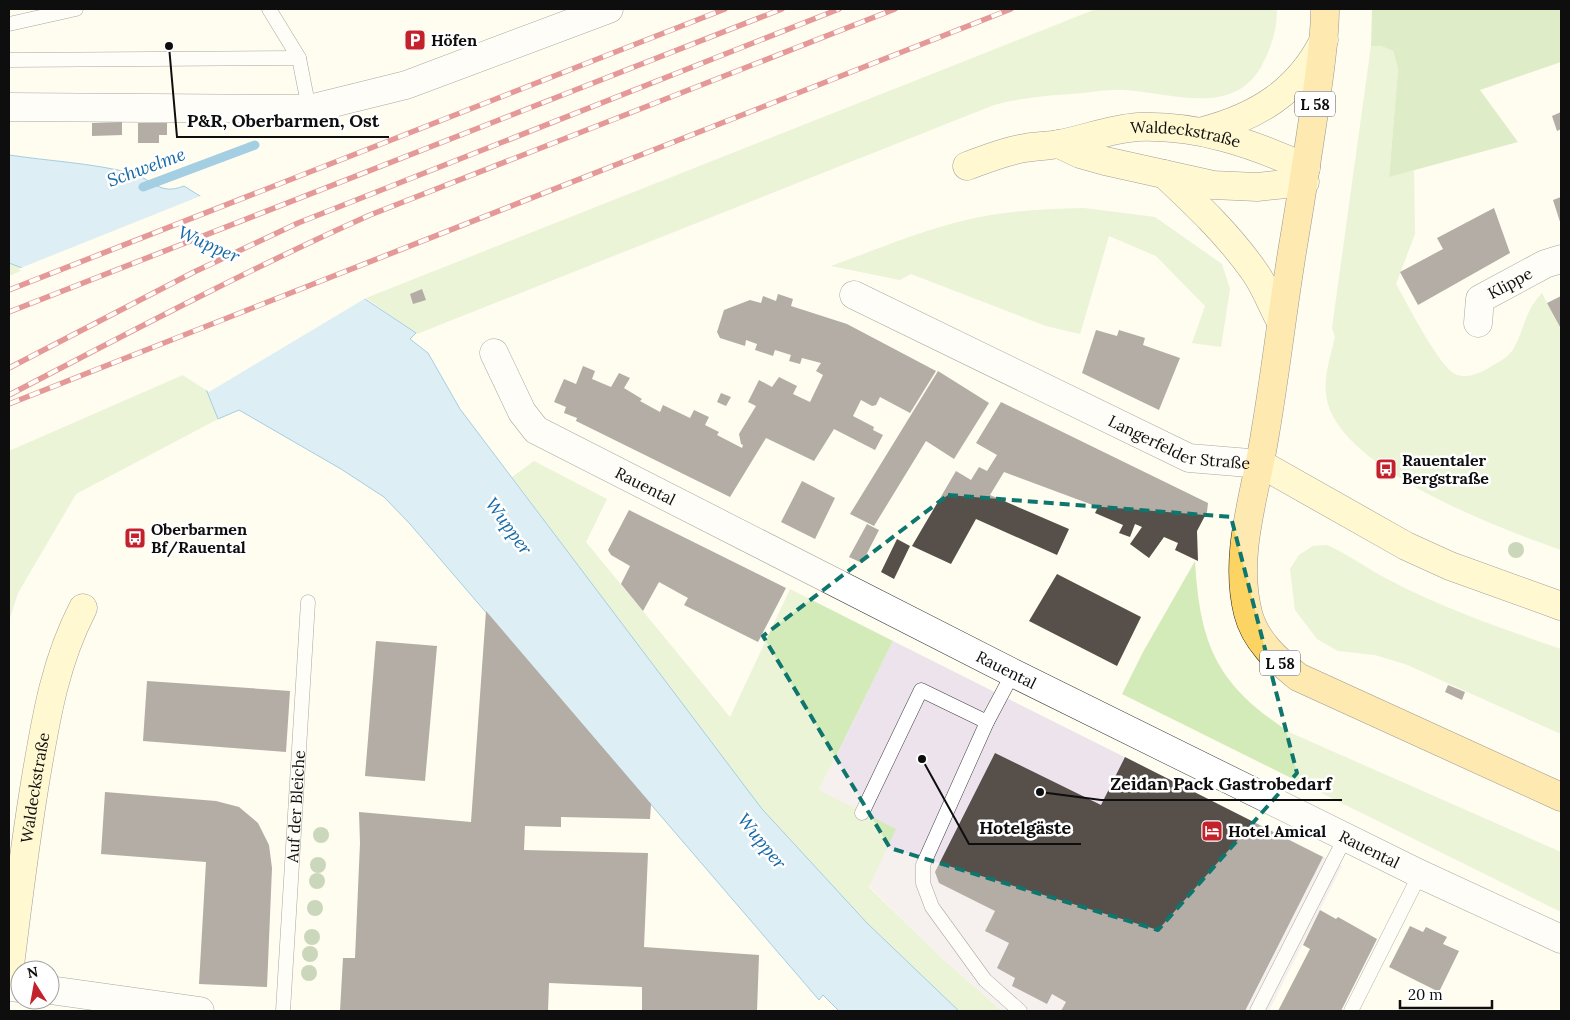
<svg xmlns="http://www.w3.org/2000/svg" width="1570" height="1020" viewBox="0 0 1570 1020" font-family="Lora,serif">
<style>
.industrial{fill:#ece3ed}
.green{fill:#d3ebb8}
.forest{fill:#b7dc97}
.water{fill:#b3e0f8;stroke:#3797d1}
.pier{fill:#fffcf0}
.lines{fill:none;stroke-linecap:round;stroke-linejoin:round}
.stream{stroke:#3797d1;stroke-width:9}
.building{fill:#574f4a}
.service-casing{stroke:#414141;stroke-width:15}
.minor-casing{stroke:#414141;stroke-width:29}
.secondary-casing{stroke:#303030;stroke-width:29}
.primary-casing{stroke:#1f1f1f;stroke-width:29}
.service{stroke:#fff;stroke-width:14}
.minor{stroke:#fff;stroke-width:28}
.secondary{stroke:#fff4ab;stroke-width:28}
.primary{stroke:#fcd463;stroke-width:28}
.rail-casing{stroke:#c3222d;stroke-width:5.5}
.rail{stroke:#fff;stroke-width:4;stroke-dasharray:11;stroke-linecap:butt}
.tree{fill:#8cab7b}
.marked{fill:none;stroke:#0f766e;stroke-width:4;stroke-dasharray:10 6;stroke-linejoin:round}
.labels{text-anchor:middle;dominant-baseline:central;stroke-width:5;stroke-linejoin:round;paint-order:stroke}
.shield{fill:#fff;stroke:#565656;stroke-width:1}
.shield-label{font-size:15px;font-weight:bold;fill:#0e0e0e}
.poi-label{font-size:16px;font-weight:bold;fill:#0e0e0e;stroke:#fff;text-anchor:start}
.street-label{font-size:16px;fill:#0e0e0e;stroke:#fff}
.water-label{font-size:18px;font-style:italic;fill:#1368a5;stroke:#fff}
.leader{fill:none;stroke:#0e0e0e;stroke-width:2}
.callout-dot{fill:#0e0e0e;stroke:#fff;stroke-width:2}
.callout-label{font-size:18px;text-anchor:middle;font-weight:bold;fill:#0e0e0e;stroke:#fff;stroke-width:5;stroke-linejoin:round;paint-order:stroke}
</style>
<rect width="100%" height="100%" fill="#fffcf0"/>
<path class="industrial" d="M893,641L1342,866L1269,1011H1002L947,963L869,886L819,790Z"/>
<path class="green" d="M1096,9H1277C1277,28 1272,46 1263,63C1236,118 1172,93 1126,90C1112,89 1097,91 1084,93C1053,95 1024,97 994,105L417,334L366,298Z
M1371,46H1381L1393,51L1398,69L1389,176L1414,170L1415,234L1396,284C1407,303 1438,365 1455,374C1464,379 1479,374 1487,369C1496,363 1505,360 1512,351C1525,331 1523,313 1542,293L1561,330V550C1501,529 1331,466 1326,393C1324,375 1331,355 1335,337L1332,328Z
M1084,208L1155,217L1222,264L1230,289L1221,347L1192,343L1205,306L1156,256L1109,236L1080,334L1046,326L911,274L900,280L831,266C873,251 915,233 958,222C999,211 1042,209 1084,208Z
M9,263L25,269L9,276Z
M183,375L206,389L218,419L76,494L18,593L9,621V451Z
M534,461L607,499L586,542L730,717L790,589L893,641L819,790L896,829L869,887L947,963L1002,1011H959L867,923L762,810L512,477Z
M1327,545C1350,555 1369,570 1391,581C1445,609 1503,629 1561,649V734L1405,664L1375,655L1338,651L1317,639L1295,610L1290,569L1299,555L1313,546Z
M1195,561C1200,647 1218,686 1291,733L1561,852V912L1122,694L1143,652Z"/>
<path class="forest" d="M1372,9H1561V62L1480,90L1518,142L1389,177L1398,69L1393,51L1381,46H1371Z"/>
<path class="water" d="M9,155C49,161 91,163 131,173C153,179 159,196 184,186L365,299L416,333L410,339L428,353L460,409L762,809L867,923L959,1011H839L823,995L819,1000L410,524L384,497L341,469L239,410L218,419L206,389L25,269L9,263Z"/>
<path class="pier" d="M203,195L366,298L209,392L18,269Z"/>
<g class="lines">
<path class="stream" d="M143,187L255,145"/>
</g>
<path class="building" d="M1561,112V129L1557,131L1552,116Z
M122,122V135L92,136V123Z
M138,123H167V135H159V143H138Z
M1561,197V225L1553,200Z
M1494,208L1510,253L1418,305L1400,272L1443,249L1437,238Z
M422,289L426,300L413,304L410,294Z
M778,294L793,299L791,306L847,324L936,371L910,413L880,397L876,405L872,406L861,400L853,416L874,427L873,430L883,435L875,450L834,429L814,461L766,438L730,497L576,421L577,418L564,413L566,407L554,402L564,379L576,384L583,366L595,371L592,379L611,387L619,373L630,378L624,388L642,399L640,401L660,412L663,405L690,418L694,410L709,417L705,425L719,432L717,435L742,448L743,445L741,444L739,434L756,406L748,402L759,380L772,387L779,377L797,386L793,394L810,402L823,375L816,371L821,363L802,358L800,364L789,361L791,355L775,350L773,356L755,350L757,344L746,340L745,346L720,338L717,332L724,310L750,300L761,303L763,296L776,301Z
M1561,296V329L1547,303Z
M1096,330L1117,336L1119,330L1145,338L1143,345L1180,358L1159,410L1082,373Z
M938,371L989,403L954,459L926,441L874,526L850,514Z
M721,393L731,397L726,406L717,402Z
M1001,402L1208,503L1207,512L1197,531L1198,561L1175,550L1178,543L1164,537L1149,558L1130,544L1142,527L1135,524L1130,537L1119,533L1123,525L1095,513L1098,507L1004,472L990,495L1069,529L1057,555L976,519L951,564L912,546L956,471L971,480L979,467L987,471L997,455L976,443Z
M802,481L835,498L815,539L781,522Z
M629,510L786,588L758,642L684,605L688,598L659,582L643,611L621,584L630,566L611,555L608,550Z
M867,524L879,530L862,563L849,557Z
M897,539L910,546L894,579L881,572Z
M1057,574L1141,617L1117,666L1029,621Z
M486,611L651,804L650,819L561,817V827L525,826L524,850L648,853L644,947L759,955L757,1011H642V987L549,983L548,1011H340L343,958H355L360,843L359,812L471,822Z
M376,641L437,646L425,781L365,776Z
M147,681L290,691L286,752L143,741Z
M1448,685L1465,692L1462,700L1445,692Z
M995,753L1101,805L1125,757L1323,857L1245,1011H1061L1066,1002L1052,994L1047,1004L1012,986L1015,978L997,968L1009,943L985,931L995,911L939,883L935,872Z
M105,792L216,801L239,807L258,823L269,845L272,868L267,987L199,984L206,862L101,854Z
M1320,910L1336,919L1338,917L1377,939L1341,1011H1278L1310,949L1303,945Z
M1410,926L1423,932L1426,927L1447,937L1443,944L1459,951L1439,992L1389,967Z"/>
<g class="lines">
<g class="service-casing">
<g id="service">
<path d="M269,9L299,58L309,109"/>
<path d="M9,24L76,9"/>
<path d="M9,60L299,58"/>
<path d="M987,722L923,865V883L932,907L985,980L1020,1011"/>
<path d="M862,813L921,690L987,722L1013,673"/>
<path id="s1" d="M283,1011L308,602"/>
<path d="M1257,1011L1346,836"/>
<path d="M1351,1011L1420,874"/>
</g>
</g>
<g class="minor-casing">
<g id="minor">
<path d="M9,107L309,109L406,85L609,9"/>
<path id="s2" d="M854,295L1189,458L1261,464"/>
<path id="s3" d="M1478,323L1480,299L1545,264L1561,259"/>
<path id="s4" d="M494,353L522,412L536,430L1013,673L1420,874L1561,939"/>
<path d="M9,987L20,988"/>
<path d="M50,990L200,1011"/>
</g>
</g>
<g class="secondary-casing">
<g id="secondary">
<path d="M1203,131C1257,117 1299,91 1324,40"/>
<path d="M1059,144L1080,154L1105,161L1213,185L1257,187L1305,182"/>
<path id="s5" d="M967,166C986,159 1005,151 1025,148C1036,146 1048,146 1059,144C1086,139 1110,129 1138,127C1198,125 1252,143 1306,168"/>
<path d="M1164,174C1196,204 1228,234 1254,271C1265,286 1272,306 1281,322"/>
<path d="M1261,464L1406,546L1450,566L1561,606"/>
<path id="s6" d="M9,974C17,908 25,842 36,777C46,718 55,662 83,608"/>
</g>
</g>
<g class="primary-casing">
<path id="primary" d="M1325,9C1325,39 1320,69 1316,99C1309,146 1302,193 1294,240C1283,305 1276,370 1265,434C1256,493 1233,554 1248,613C1255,641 1277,660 1298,677L1561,797"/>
</g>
<use href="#service" class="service"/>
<use href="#minor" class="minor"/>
<use href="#secondary" class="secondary"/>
<use href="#primary" class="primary"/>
<g class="rail-casing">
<path id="rail" d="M9,290L725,9
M9,312L782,9
M9,368L194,272L298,223L839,9
M9,395C128,333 247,270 370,215L895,9
M9,404L1011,9"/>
</g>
<use href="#rail" class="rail"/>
</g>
<g class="tree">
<circle cx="1516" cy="550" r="8"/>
<circle cx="321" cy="835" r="8"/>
<circle cx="318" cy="865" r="8"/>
<circle cx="317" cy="881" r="8"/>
<circle cx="315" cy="908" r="8"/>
<circle cx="312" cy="937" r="8"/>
<circle cx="310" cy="954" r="8"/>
<circle cx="309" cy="973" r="8"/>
</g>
<path d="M0 0H1570V1020H0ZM948,495L1231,517L1297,773L1158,930L890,848L763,636Z" fill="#fffcf0" fill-opacity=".55" fill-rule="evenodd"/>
<path class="marked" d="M948,495L1231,517L1297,773L1158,930L890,848L763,636Z"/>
<defs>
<g id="parking-square" transform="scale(1.125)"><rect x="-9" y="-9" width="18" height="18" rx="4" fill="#c3222d" stroke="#fff"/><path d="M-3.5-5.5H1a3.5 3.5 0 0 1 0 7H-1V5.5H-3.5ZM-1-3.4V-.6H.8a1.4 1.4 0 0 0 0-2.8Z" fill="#fff"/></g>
<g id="bus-square" transform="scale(1.125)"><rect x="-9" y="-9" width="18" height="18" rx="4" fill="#c3222d" stroke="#fff"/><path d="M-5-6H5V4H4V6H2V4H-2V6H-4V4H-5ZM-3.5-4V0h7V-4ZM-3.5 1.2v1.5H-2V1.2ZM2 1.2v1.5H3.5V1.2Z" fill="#fff"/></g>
<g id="hotel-square" transform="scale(1.125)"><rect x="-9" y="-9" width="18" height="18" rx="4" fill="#c3222d" stroke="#fff"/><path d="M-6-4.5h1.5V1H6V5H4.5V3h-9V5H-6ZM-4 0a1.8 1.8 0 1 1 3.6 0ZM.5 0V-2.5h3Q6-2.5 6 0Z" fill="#fff"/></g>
</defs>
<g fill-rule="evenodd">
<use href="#parking-square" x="415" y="40"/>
<use href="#bus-square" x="1386" y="469"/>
<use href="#bus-square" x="135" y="538"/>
<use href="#hotel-square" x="1212" y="831"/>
</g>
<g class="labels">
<g class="shield">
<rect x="1295" y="91.5" width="40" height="25" rx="4"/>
<rect x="1260" y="650.5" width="40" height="25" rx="4"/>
</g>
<g class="shield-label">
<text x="1315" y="104">L 58</text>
<text x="1280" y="663">L 58</text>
</g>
<g class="poi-label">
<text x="431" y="40">Höfen</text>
<text x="1402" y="460">Rauentaler<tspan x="1402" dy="18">Bergstraße</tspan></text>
<text x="151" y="529">Oberbarmen<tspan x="151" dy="18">Bf/Rauental</tspan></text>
<text x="1228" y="831">Hotel Amical</text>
</g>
<g class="street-label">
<text stroke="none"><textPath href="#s5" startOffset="224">Waldeckstraße</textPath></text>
<text stroke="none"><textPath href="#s3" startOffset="58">Klippe</textPath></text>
<text stroke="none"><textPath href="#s2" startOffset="359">Langerfelder Straße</textPath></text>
<text stroke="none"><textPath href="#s4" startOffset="211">Rauental</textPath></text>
<text stroke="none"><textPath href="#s4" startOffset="616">Rauental</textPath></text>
<text stroke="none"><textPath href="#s6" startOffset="188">Waldeckstraße</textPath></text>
<text stroke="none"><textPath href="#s1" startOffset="205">Auf der Bleiche</textPath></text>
<text stroke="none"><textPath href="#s4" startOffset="1021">Rauental</textPath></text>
</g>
<g class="water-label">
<text transform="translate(146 167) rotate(-20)">Schwelme</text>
<text transform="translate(209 244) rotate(24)">Wupper</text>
<text transform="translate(509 526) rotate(54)">Wupper</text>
<text transform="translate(762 841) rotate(51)">Wupper</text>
</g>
</g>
<path class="leader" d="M169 46L177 137H389M1040 792L1101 800H1342M922 759L969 844H1081"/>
<g class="callout-dot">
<circle cx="169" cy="46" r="5"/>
<circle cx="1040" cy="792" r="5"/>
<circle cx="922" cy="759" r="5"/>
</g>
<g class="callout-label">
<text x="283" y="127">P&amp;R, Oberbarmen, Ost</text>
<text x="1221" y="790">Zeidan Pack Gastrobedarf</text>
<text x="1025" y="834">Hotelgäste</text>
</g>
<rect width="1570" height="1020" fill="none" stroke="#0e0e0e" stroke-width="20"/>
<g transform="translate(35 985) rotate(349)"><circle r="24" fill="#ffffff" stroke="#9f9f9f"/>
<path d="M0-4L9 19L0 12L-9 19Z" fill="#c3222d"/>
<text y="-8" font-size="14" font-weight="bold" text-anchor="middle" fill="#0e0e0e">N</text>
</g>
<path d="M1400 1000v8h92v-8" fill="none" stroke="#0e0e0e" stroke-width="2.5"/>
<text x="1408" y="1000" font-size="15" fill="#0e0e0e" stroke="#ffffff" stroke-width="4" paint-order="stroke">20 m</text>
</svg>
